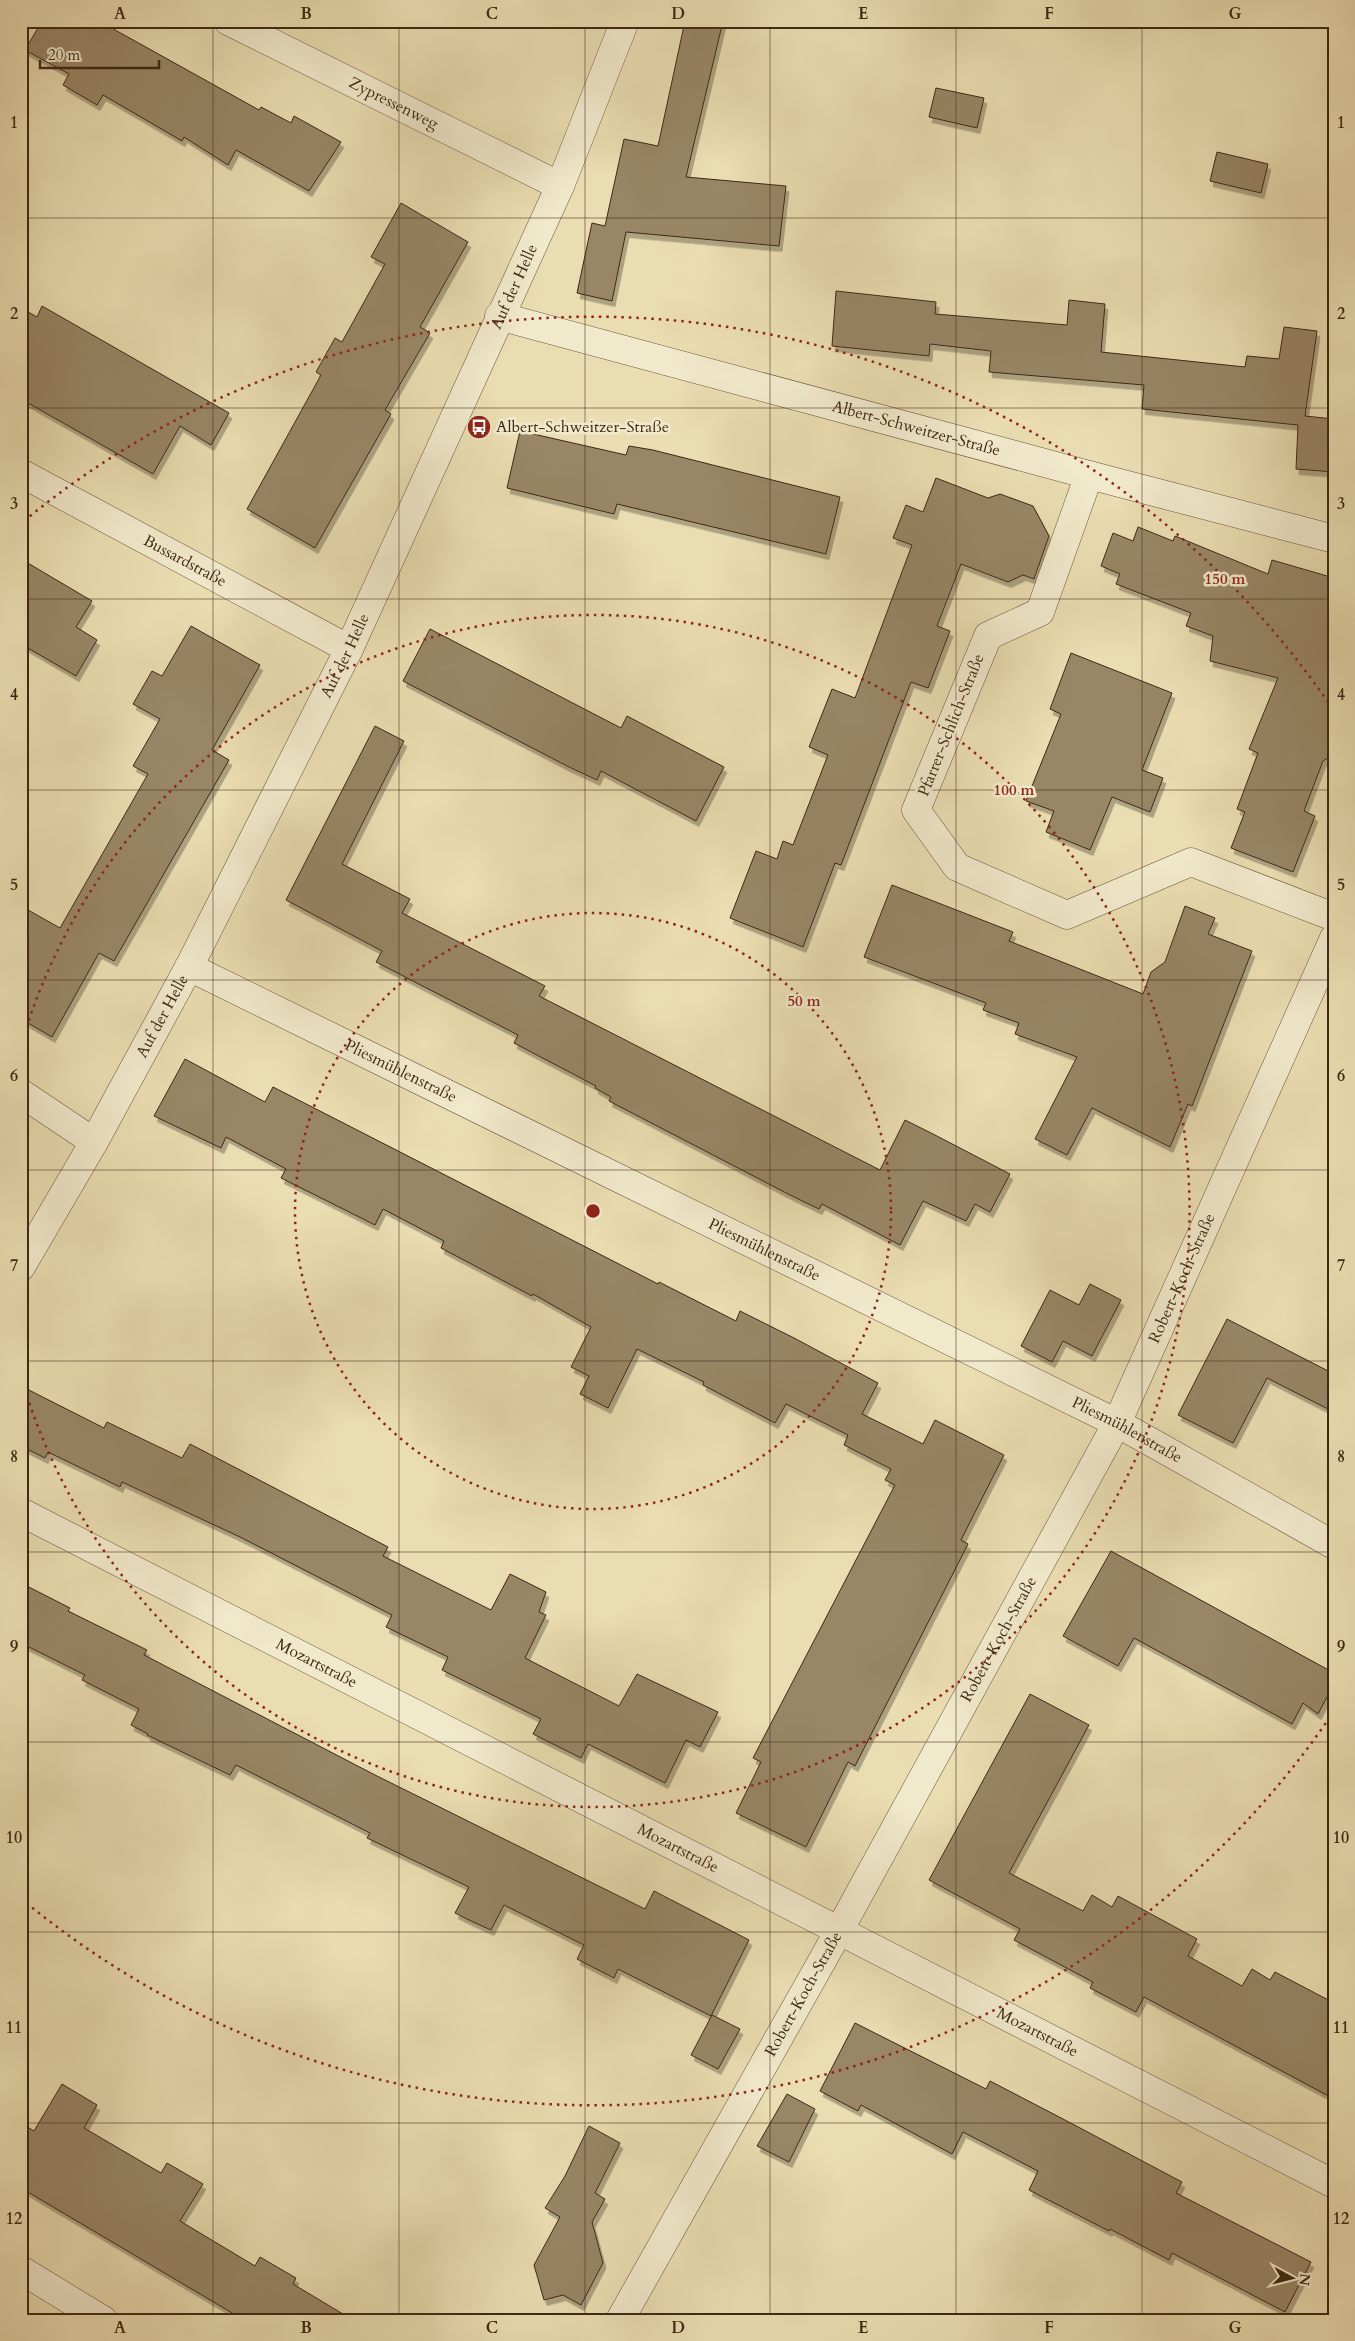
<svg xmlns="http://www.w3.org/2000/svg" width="1355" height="2341" viewBox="0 0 1355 2341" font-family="Cardo,serif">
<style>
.building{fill:#988666;stroke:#3f2815;filter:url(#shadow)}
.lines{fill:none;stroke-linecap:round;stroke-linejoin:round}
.minor-casing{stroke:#6a553c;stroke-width:29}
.minor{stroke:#f1e9cc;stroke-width:28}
.grid{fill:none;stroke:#3f2815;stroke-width:1;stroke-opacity:0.55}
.ring{fill:none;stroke:#8f2418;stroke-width:2.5;stroke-dasharray:2.5 5}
.labels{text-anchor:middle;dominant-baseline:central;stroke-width:5;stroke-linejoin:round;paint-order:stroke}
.street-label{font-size:16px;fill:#3f2815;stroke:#f1e9cc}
.poi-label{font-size:16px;fill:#3f2815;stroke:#f1e9cc;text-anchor:start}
.centre{fill:#8f2418;stroke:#f1e9cc;stroke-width:2.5}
.ring-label{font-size:15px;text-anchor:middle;font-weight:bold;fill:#8f2418;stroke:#f1e9cc;stroke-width:5;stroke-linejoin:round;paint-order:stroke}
.neatline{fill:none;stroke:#3f2815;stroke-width:2}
.grid-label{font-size:16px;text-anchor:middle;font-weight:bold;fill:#3f2815}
</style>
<defs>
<filter id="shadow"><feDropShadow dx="3" dy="5.5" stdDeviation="0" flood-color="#0004"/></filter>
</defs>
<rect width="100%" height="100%" fill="#eaddb1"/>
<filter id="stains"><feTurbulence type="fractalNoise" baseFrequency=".004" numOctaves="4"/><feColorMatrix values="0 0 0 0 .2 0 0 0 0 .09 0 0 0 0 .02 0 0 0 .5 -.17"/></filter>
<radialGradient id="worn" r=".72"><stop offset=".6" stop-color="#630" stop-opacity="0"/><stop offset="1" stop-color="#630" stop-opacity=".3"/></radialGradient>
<path class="building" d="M42,21H99L259,110L261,107L291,123L294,116L341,142L309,191L236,150L228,165L184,137L182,141L103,95L97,105L63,85L69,74L25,50Z
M685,21H723L686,177L786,186L779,246L626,232L612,301L577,293L592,223L605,226L624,139L658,146Z
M936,88L984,98L977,128L929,117Z
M1217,152L1268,164L1261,193L1210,181Z
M401,203L468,242L420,327L430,333L385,410L391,414L315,548L247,509L321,375L316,372L335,338L342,342L385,264L371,257Z
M836,291L936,302L935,314L1067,325L1069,300L1105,304L1101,352L1245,367L1247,356L1279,359L1284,327L1317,331L1305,416L1334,419V472L1296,469L1298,425L1142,409L1144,385L989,372L991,351L930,344L929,356L832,346Z
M42,306L229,413L211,445L180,426L153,474L21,399V308L37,317Z
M520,431L626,455L629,446L653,450L840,497L826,554L617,504L614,514L507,488Z
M936,478L988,498L1000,494L1033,506L1049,536L1034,579L1023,575L1008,582L961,564L937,626L950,631L928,688L911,682L841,865L835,863L803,947L730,918L756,851L777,859L783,841L793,845L828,755L809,747L832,689L855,698L912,545L893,538L906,505L923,512Z
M1138,527L1173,541L1175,536L1268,574L1272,560L1334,578V742L1328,758L1323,761L1304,811L1315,816L1293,872L1231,848L1245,812L1237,809L1258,753L1249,749L1278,678L1210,661L1213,636L1186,626L1191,613L1116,584L1120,574L1101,566L1113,533L1133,541Z
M21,559L92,601L76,627L97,640L76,676L21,644Z
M191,626L260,665L212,750L229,760L114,961L99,953L52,1037L21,1019V906L60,928L148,774L133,766L160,719L133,704L152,671L162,676Z
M430,629L621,728L627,716L724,767L696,821L601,771L597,780L569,767L403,681Z
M1071,653L1172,693L1142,770L1163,778L1150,812L1112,797L1090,850L1046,832L1054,811L1026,801L1061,714L1050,709Z
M375,726L404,741L342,864L410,899L402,913L545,986L539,996L880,1170L905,1120L935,1135L1010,1174L990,1212L975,1204L966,1221L923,1201L900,1245L822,1204L819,1209L790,1195L609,1101L611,1097L595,1088L596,1086L514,1043L518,1035L376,962L382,951L286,900Z
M892,885L1013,932L1009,941L1143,994L1151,972L1165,962L1185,906L1215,918L1208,934L1252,951L1192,1106L1188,1104L1170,1147L1092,1108L1067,1155L1035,1139L1077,1057L1015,1034L1019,1023L983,1010L986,1003L864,957Z
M185,1059L265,1102L273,1087L658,1284L659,1282L736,1321L740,1311L796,1339L878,1383L862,1414L923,1444L935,1420L1004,1455L961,1540L968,1544L855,1766L848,1762L806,1847L736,1813L761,1762L753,1758L895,1485L885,1480L891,1469L844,1445L848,1435L786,1404L775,1423L703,1385L704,1382L637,1349L608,1408L580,1394L589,1376L571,1367L591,1327L533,1294L532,1296L441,1248L444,1241L383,1209L375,1225L281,1178L286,1169L226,1137L221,1148L154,1116Z
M1090,1284L1121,1300L1092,1356L1063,1341L1052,1362L1021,1346L1050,1290L1079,1305Z
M1227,1319L1334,1374V1412L1267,1378L1233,1443L1178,1415Z
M21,1386L104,1428L107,1422L182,1458L190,1444L388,1547L383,1556L491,1610L510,1574L546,1592L539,1612L546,1615L525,1658L619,1706L637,1674L718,1712L700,1747L686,1740L665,1783L588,1744L581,1758L533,1734L541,1719L442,1670L448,1657L386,1627L392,1615L240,1537L122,1482L120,1487L48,1452L45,1458L21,1446Z
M1111,1551L1334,1673V1684L1318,1714L1303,1703L1292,1724L1134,1638L1118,1666L1063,1636Z
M21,1583L70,1608L68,1611L147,1650L144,1655L375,1775L645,1909L654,1891L749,1940L711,2016L618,1969L614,1978L577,1959L584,1945L504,1905L491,1930L471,1921L455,1913L469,1887L367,1838L370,1833L236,1765L230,1775L147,1735L148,1734L131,1725L139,1709L82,1680L85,1675L21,1643Z
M1030,1694L1089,1725L1009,1873L1083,1911L1092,1895L1112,1907L1118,1896L1197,1939L1188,1956L1242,1986L1252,1969L1270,1980L1275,1972L1334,2003V2099L1144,1997L1136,2012L1090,1988L1093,1982L1014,1940L1020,1929L929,1880Z
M712,2015L740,2029L718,2069L691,2055Z
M855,2023L986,2089L990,2081L1065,2120L1182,2182L1176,2193L1311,2262L1285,2312L1172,2253L1169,2260L1110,2229L1109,2231L1029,2190L1038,2171L963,2132L952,2154L861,2105L858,2111L820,2091Z
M62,2084L97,2105L84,2128L161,2173L167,2163L203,2184L180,2221L255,2266L260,2257L296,2278L293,2284L353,2320H244L21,2188V2123L34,2131Z
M787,2094L815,2109L789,2162L757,2146Z
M589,2126L620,2143L595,2193L605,2199L592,2222L603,2263L581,2305L563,2295L544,2300L534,2265L560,2217L545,2208L565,2176Z"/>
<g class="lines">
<g class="minor-casing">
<g id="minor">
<path id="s1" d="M228,21L560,186"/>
<path id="s2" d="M499,316L1089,475L1334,539"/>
<path id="s3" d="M21,473L349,649"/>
<path d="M1089,475L1040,612L988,636L916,810L957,867L1067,915L1191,862L1334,917"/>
<path id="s4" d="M189,967L1117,1423L1334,1545"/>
<path d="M21,1093L94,1142"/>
<path id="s5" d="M21,1267L94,1142L189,967L349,649L560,186L625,21"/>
<path id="s6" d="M21,1512L1334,2184"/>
<path d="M21,2270L103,2320"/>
<path id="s7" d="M620,2320L840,1929L1117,1423L1334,938"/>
</g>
</g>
<use href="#minor" class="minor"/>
</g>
<path class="grid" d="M213,21V2320M399,21V2320M585,21V2320M770,21V2320M956,21V2320M1142,21V2320M21,218H1334M21,408H1334M21,599H1334M21,790H1334M21,980H1334M21,1170H1334M21,1361H1334M21,1552H1334M21,1742H1334M21,1932H1334M21,2123H1334"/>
<g class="ring">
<circle cx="593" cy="1211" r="298"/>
<path d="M22 1042A596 596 0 1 1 22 1380"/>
<path d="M1330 1717A894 894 0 0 1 24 1901M24 521A894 894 0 0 1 1330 705"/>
</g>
<defs>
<g id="bus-disc" transform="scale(1.25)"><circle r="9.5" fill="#8f2418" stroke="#f1e9cc"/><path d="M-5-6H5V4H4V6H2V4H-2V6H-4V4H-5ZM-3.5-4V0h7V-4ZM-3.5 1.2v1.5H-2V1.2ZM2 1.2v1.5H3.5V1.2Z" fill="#fff"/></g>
</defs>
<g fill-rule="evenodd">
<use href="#bus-disc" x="479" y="427"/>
</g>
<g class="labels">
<g class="street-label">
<text stroke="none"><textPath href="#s1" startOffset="185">Zypressenweg</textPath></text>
<text stroke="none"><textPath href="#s5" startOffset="1098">Auf der Helle</textPath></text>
<text stroke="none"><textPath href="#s2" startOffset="432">Albert-Schweitzer-Straße</textPath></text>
<text stroke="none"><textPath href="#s3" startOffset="186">Bussardstraße</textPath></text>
<text stroke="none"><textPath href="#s5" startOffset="692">Auf der Helle</textPath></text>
<text transform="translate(951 725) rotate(-68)">Pfarrer-Schlich-Straße</text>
<text stroke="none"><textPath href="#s5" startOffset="288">Auf der Helle</textPath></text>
<text stroke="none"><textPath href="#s4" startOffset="236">Pliesmühlenstraße</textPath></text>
<text stroke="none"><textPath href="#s4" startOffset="641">Pliesmühlenstraße</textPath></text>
<text stroke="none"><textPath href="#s7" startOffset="1184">Robert-Koch-Straße</textPath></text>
<text stroke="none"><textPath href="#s4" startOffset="1046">Pliesmühlenstraße</textPath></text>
<text stroke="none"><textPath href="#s7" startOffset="779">Robert-Koch-Straße</textPath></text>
<text stroke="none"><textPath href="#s6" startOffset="332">Mozartstraße</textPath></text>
<text stroke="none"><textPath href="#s6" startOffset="738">Mozartstraße</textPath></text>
<text stroke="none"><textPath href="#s7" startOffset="374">Robert-Koch-Straße</textPath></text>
<text stroke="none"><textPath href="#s6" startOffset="1142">Mozartstraße</textPath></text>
</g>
<g class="poi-label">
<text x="496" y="427">Albert-Schweitzer-Straße</text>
</g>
</g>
<circle cx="593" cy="1211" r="8" class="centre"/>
<g class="ring-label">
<text x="1225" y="584">150 m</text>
<text x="1014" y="795">100 m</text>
<text x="804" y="1006">50 m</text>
</g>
<rect width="1355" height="2341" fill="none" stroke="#eaddb1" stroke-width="55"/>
<g transform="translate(1292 2278) rotate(97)" stroke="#f1e9cc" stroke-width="4" paint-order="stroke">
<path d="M0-4L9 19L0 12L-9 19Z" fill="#3f2815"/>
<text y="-8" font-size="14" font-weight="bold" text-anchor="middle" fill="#3f2815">N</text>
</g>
<path d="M40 60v8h119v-8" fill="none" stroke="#3f2815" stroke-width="2.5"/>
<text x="48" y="60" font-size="15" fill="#3f2815" stroke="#f1e9cc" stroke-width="4" paint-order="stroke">20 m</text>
<rect x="28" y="28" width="1300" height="2286" class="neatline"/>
<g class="grid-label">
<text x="120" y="19">A</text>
<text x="306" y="19">B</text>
<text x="492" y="19">C</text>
<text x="678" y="19">D</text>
<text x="863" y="19">E</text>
<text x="1049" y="19">F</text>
<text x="1235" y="19">G</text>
<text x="14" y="128">1</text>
<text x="1341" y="128">1</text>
<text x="14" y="319">2</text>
<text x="1341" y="319">2</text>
<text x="14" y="509">3</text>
<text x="1341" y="509">3</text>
<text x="14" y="700">4</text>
<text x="1341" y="700">4</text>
<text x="14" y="890">5</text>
<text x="1341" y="890">5</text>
<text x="14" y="1081">6</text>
<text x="1341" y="1081">6</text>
<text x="14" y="1271">7</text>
<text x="1341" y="1271">7</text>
<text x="14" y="1462">8</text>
<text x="1341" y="1462">8</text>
<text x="14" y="1652">9</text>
<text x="1341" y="1652">9</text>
<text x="14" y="1843">10</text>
<text x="1341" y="1843">10</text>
<text x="14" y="2033">11</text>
<text x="1341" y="2033">11</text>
<text x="14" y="2224">12</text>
<text x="1341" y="2224">12</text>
<text x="120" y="2333">A</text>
<text x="306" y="2333">B</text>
<text x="492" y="2333">C</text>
<text x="678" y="2333">D</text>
<text x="863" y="2333">E</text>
<text x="1049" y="2333">F</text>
<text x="1235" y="2333">G</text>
</g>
<rect width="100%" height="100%" filter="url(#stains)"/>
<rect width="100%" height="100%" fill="url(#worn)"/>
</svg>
